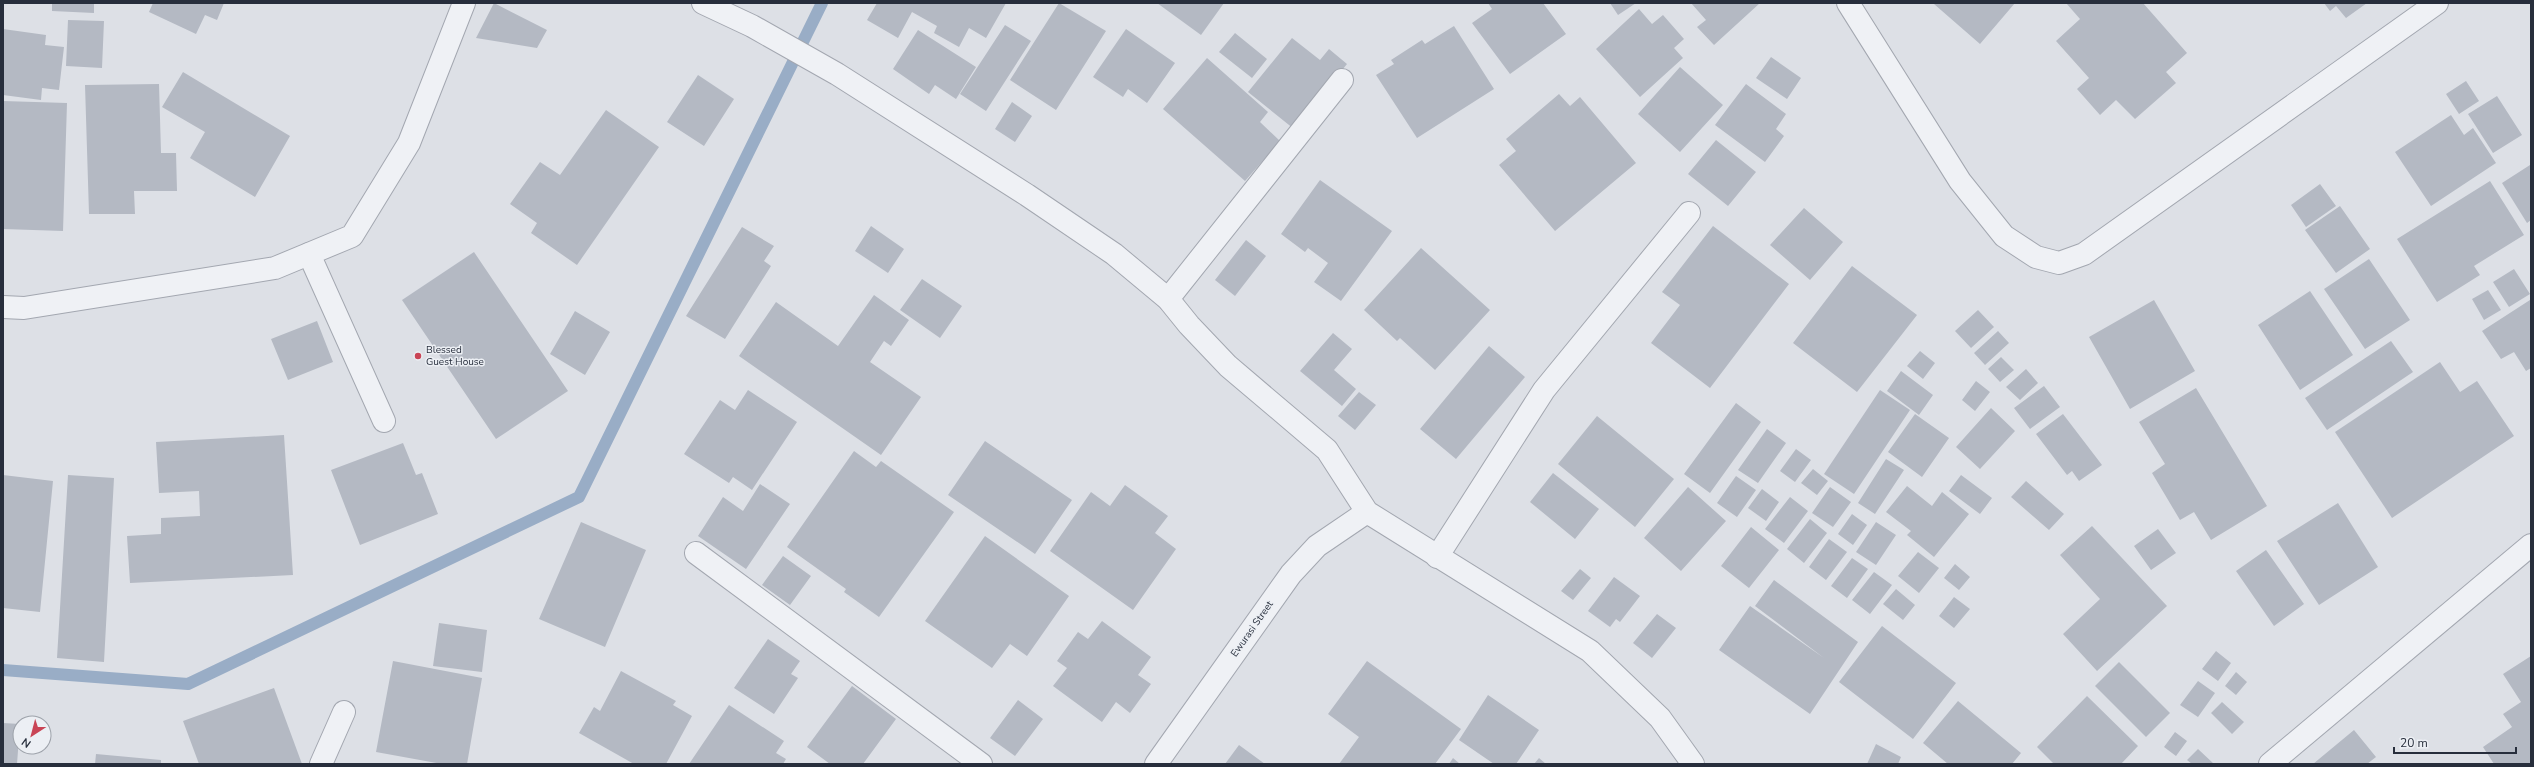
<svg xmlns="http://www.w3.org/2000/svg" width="2534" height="767" viewBox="0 0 2534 767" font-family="'Nunito Sans',sans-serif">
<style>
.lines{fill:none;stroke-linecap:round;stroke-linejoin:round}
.stream{stroke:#99adc6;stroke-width:12}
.building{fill:#b4b9c3}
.service-casing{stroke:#a3a7b0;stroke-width:24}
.minor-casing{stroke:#a3a7b0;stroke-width:24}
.service{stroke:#eff1f5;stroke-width:22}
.minor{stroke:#eff1f5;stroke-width:22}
.poi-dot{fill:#c94455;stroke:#eceff4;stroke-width:1.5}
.labels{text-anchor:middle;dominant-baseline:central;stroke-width:3;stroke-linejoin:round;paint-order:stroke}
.poi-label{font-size:10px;fill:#272e3c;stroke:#eceff4;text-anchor:start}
.street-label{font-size:10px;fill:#272e3c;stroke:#eceff4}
</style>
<rect width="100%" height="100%" fill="#dde0e6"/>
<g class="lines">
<path class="stream" d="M3,670L188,684L579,497L822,3"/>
</g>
<path class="building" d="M52,3H94V13L52,11Z
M153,3H224L217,20L205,15L196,34L149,12Z
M494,3L547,30L537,48L476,38Z
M877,3H1006L986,38L969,28L959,47L934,33L937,26L912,12L898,38L867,20Z
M1059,3L1106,31L1056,110L1010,80Z
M1157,3H1224L1201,35Z
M1488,3H1543L1566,34L1510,74L1472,23L1492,9Z
M1610,3H1636L1618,15Z
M1691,3H1760L1714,45L1697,27L1706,20Z
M1935,3H2015L1980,44L1934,4Z
M2066,3H2143L2187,53L2166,72L2176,83L2135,119L2116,100L2100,115L2077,89L2089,78L2056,41L2080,19Z
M2324,3H2367L2346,18L2336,6L2330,11Z
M1639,9L1652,24L1663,15L1684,39L1674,48L1683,58L1640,97L1596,49Z
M68,20L104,21L102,68L66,66Z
M1005,25L1031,41L986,111L960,94Z
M1454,26L1494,89L1417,138L1376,75L1394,64L1391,60L1422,40L1425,44Z
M3,29L46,35L45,45L64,47L59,90L42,88L41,100L3,95Z
M1126,29L1175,63L1147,103L1128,89L1123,97L1093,77Z
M918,30L976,67L956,99L935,85L929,94L893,69Z
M1235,33L1267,59L1252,78L1219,52Z
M1292,38L1320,60L1329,49L1347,64L1294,129L1248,92Z
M1771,57L1801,78L1787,99L1756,78Z
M1207,58L1268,112L1260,122L1280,141L1245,181L1163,109Z
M1680,67L1723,105L1680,152L1638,114Z
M183,72L290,136L255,197L190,158L205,132L162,107Z
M698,75L734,99L704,146L667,122Z
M2466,81L2479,101L2459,114L2446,94Z
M159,84L161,153H176L177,191H134L135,214H89L85,85Z
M1746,84L1786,114L1776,129L1784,136L1765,162L1715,125Z
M1559,94L1570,106L1580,97L1636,163L1555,231L1499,165L1516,151L1506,139Z
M2497,96L2522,135L2493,153L2468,114Z
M3,101L67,103L63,231L3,229Z
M1012,102L1032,116L1015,142L995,129Z
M606,110L659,147L577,265L531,233L537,223L510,204L540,162L560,175Z
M2451,115L2464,135L2473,128L2496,163L2431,206L2395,152Z
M1716,140L1756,172L1728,206L1688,174Z
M2530,165L2531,220L2527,223L2502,183Z
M1320,180L1392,231L1341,301L1314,282L1328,263L1308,248L1305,252L1281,234Z
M2490,181L2524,235L2474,266L2480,275L2437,302L2397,239Z
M2320,184L2336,206L2306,227L2291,205Z
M2340,206L2370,249L2336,273L2305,230Z
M1804,208L1843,242L1810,280L1770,245Z
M871,226L904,249L888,273L855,251Z
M1713,226L1789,284L1710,388L1651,343L1680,305L1662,292Z
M742,227L774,246L764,261L771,266L725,339L686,316Z
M1246,240L1266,256L1235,296L1215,280Z
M1421,248L1490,310L1435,370L1400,338L1397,341L1364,310Z
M474,252L568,391L496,439L402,300Z
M2369,259L2410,320L2365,349L2324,289Z
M1852,266L1917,315L1857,392L1793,343Z
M2514,269L2530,294L2509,307L2493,282Z
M922,279L962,306L940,338L900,310Z
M2488,290L2501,310L2484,320L2472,299Z
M2310,291L2353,355L2300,390L2258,325Z
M874,295L909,320L891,346L884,341L870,362L921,397L881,455L739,356L776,302L838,346Z
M2154,300L2195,371L2130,409L2089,337Z
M2530,300L2531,368L2526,371L2514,352L2501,359L2482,331Z
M1978,310L1994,327L1971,348L1955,331Z
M575,311L610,332L585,375L550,354Z
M317,321L333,362L288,380L271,339Z
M1998,331L2009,343L1985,365L1974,353Z
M1333,333L1352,349L1334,370L1356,389L1342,406L1300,371Z
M2391,341L2413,372L2327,430L2305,398Z
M1489,346L1525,377L1456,459L1420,429Z
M1920,351L1935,363L1923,379L1907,366Z
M2001,357L2014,370L2000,382L1988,369Z
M2440,362L2460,392L2477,381L2514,436L2392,518L2335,432Z
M2026,369L2038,383L2020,400L2006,387Z
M1901,371L1933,395L1919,415L1887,391Z
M1976,381L1990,392L1975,411L1962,400Z
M2044,386L2060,407L2030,429L2014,408Z
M2196,388L2267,506L2211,540L2194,512L2180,520L2152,473L2165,464L2139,422Z
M748,390L797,422L752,490L733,477L729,483L684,454L720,400L735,410Z
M1880,390L1910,410L1854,494L1824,474Z
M1359,392L1376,405L1355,430L1338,416Z
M1736,403L1761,422L1710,493L1684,474Z
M1991,408L2015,431L1980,469L1956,447Z
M1915,414L1949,438L1922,477L1888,452Z
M2063,414L2102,465L2079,481L2072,471L2067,475L2036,434Z
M1597,416L1674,479L1635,527L1558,464Z
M1767,429L1786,443L1758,483L1738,470Z
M284,435L293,575L130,583L127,536L161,534V518L200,516L199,491L159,493L156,442Z
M985,441L1072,500L1035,554L948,495Z
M403,443L416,475L422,473L438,514L360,545L331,470Z
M1796,449L1811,460L1795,482L1780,471Z
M854,451L876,467L881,461L954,512L879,617L844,592L846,589L787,547Z
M1886,459L1904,470L1875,514L1858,503Z
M1813,469L1828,481L1817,495L1801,483Z
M1553,473L1599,509L1575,539L1530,502Z
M3,475L53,481L40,612L3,608Z
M68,475L114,478L104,662L57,658Z
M1961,475L1992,498L1980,514L1949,491Z
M1736,476L1756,490L1737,517L1717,503Z
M2026,481L2064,514L2049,530L2011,497Z
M760,484L790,504L746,569L698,536L723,497L743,511Z
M1125,485L1168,516L1155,533L1176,549L1133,610L1050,551L1091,492L1110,506Z
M1907,486L1932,506L1942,492L1969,514L1934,557L1907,535L1911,531L1886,512Z
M1688,487L1726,521L1681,571L1644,538Z
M1830,487L1851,502L1833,527L1812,513Z
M1762,489L1779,502L1766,521L1748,508Z
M1790,497L1808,511L1784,543L1765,529Z
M2338,503L2378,567L2319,605L2277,541Z
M1852,514L1867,525L1853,545L1838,534Z
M1810,519L1827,533L1804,563L1787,549Z
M581,522L646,550L605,647L539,619Z
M1876,522L1896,535L1876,565L1856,552Z
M2092,526L2167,606L2097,671L2063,634L2100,599L2060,555Z
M1751,527L1779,550L1749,588L1721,566Z
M2158,529L2176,553L2151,570L2134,546Z
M985,536L1069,596L1027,656L1010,644L992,668L925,621Z
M1829,539L1847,552L1826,580L1809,567Z
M2266,550L2304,604L2274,626L2236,571Z
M1918,552L1939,568L1919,593L1898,576Z
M783,556L811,576L790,605L762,585Z
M1852,558L1868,569L1847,598L1831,586Z
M1955,564L1970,577L1959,590L1944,578Z
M1580,569L1591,578L1573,600L1561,591Z
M1874,572L1892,585L1870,614L1852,600Z
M1614,577L1640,596L1620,622L1616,619L1610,627L1588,611Z
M1774,580L1858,642L1810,714L1719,650L1750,606L1824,658L1755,606Z
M1896,589L1915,605L1903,620L1883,604Z
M1954,597L1970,609L1954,628L1939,616Z
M1657,614L1676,628L1652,658L1633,643Z
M1102,621L1151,657L1138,675L1151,684L1130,713L1116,702L1102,722L1053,686L1067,668L1057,661L1078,632L1088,639Z
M439,623L487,630L482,672L433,666Z
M1882,626L1956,683L1913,739L1839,682Z
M768,639L800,661L791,674L798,678L774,714L734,688Z
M2216,651L2231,663L2218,681L2202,669Z
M2531,656V764H2494L2483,747L2512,727L2503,714L2521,702L2503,674Z
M393,661L482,678L467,764H442L376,752Z
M1367,661L1461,729L1435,764H1339L1359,737L1328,714Z
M2119,662L2170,713L2146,737L2095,686Z
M621,671L676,701L673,705L692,716L666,764H634L579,733L594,707L600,711Z
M2236,672L2247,682L2236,695L2225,686Z
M2198,681L2215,693L2198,717L2180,705Z
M852,686L896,719L863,764H830L807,747Z
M274,688L302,764H199L183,721Z
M1488,695L1539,730L1516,764H1494L1459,740Z
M2087,696L2138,746L2121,764H2054L2037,747Z
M1018,700L1043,719L1015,756L990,738Z
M1958,701L2021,753L2012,764H1948L1923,743Z
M2222,702L2244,722L2232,734L2211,713Z
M729,705L784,741L776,753L786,759L783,764H689Z
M3,723L20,724L17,764H3Z
M2354,730L2376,757L2367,764H2313Z
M2175,732L2187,741L2176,756L2164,747Z
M1876,744L1901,757L1898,764H1867Z
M1239,745L1265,764H1225Z
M2198,749L2214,764H2192L2187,760Z
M96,754L161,760V764H95Z
M1453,758L1460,764H1449Z
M1539,758L1546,764H1534Z"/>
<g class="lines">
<g class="service-casing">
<path id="service" d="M309,254L384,421
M1168,299L1342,80
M1437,557L1544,390L1689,213"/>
</g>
<g class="minor-casing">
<path id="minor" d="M703,3L752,26L837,74L1027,195L1114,254L1168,299L1189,325L1228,366L1327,450L1367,512L1590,651L1660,718L1693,764
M1848,3L1960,181L2004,236L2036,257L2059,263L2084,254L2437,3
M3,307L24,308L275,268L352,236L409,143L464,3
M696,553L981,764
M321,764L344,712
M1156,764L1291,574L1317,546L1367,512
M2270,764L2531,545"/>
</g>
<use href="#service" class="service"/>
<use href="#minor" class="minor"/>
</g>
<circle class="poi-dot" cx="418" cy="356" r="4"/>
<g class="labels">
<g class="poi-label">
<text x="426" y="350">Blessed<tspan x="426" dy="12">Guest House</tspan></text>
</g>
<g class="street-label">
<text transform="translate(1252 629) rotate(-55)">Ewurasi Street</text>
</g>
</g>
<rect width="2534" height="767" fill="none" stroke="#272e3c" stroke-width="8"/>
<g transform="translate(32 735) rotate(216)"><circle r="19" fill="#eceff4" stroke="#9da2aa"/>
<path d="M0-3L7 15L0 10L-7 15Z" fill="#c94455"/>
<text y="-6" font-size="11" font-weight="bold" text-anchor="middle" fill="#272e3c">N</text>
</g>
<path d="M2394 747v6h122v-6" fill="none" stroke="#272e3c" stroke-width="2"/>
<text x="2400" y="747" font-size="12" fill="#272e3c" stroke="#eceff4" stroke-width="3" paint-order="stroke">20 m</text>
</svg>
